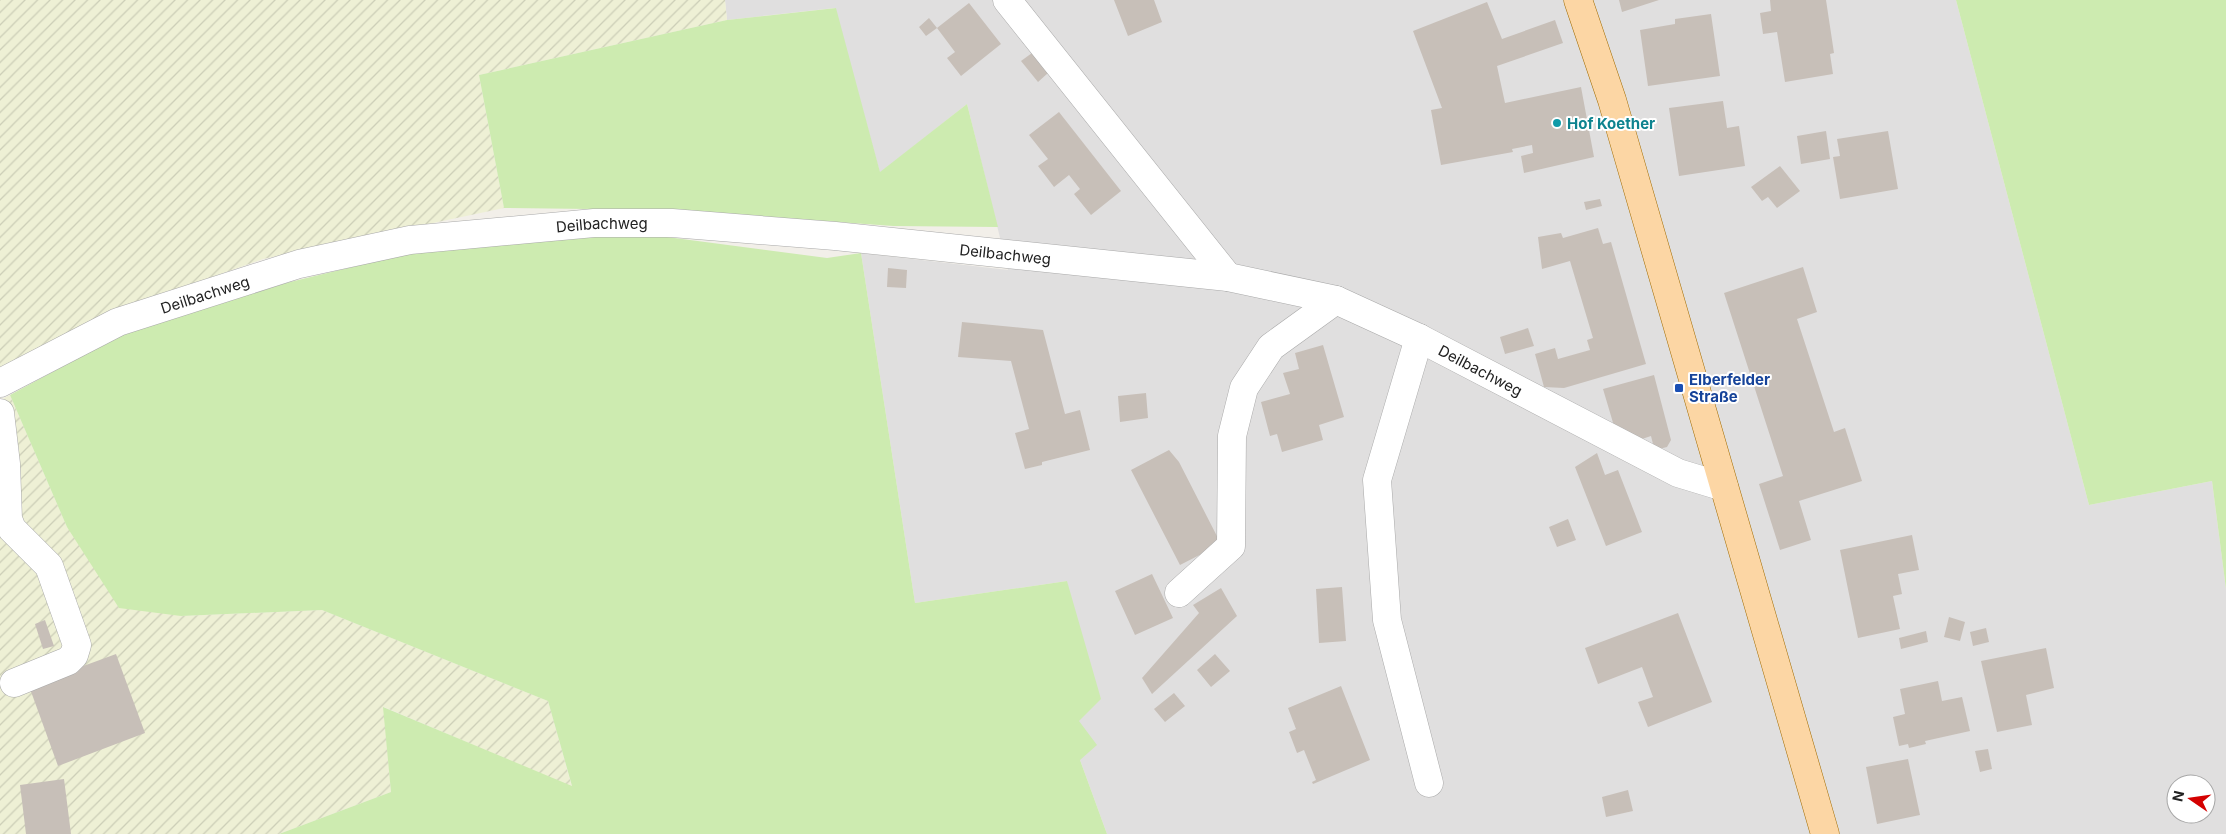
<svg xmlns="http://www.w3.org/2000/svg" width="2226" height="834" viewBox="0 0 2226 834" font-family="Inter,sans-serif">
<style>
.residential{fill:#e0dfdf;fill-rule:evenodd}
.farmland{fill:url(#farmland-furrows)}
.grass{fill:#cdebb0}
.building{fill:#c7bfb8}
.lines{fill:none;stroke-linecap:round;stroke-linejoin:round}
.minor-casing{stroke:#a9a9a9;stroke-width:29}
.major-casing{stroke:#a06b00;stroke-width:29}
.minor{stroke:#fff;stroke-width:28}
.major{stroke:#fcd6a4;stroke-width:28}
.culture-dot{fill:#0f9aa8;stroke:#fff;stroke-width:2}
.transit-dot{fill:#1a4fb4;stroke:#fff;stroke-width:2}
.labels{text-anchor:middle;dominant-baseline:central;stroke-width:4;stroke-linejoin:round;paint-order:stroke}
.culture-label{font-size:15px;font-weight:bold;fill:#0d838f;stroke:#fff;text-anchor:start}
.street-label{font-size:15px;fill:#222;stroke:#fff}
.transit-label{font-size:15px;font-weight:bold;fill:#164399;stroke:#fff;text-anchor:start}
</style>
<defs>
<pattern id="farmland-furrows" width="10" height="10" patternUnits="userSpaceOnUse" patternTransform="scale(1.25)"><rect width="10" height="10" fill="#eef0d5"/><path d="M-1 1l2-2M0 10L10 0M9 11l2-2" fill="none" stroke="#ccceb7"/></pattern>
</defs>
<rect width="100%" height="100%" fill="#f2efe9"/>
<path class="residential" d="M725,0H1956L2089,505L2212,481L2226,589V834H1107L1080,760L1067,581L915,603L861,253L1008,270L967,104L880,173L835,8L727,20ZM2176,784H2206V814H2176Z"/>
<path class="farmland" d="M0,0H725L727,20L479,75L504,208L263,259L122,309L0,372Z
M10,395L67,527L181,616L322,610L548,701L572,787L384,707L391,792L279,834H0V400Z"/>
<path class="grass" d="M1956,0H2226V589L2212,481L2089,505Z
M836,8L880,172L967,104L998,227L893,226L673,210L504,208L479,75L727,20Z
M591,235L667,237L827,258L861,253L915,603L1067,581L1101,699L1079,721L1097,745L1080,760L1107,834H279L391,792L383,707L572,786L548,701L322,610L181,616L119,608L67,527L10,395L119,336L286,283L406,254L523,239Z"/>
<path class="building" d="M1114,0H1154L1162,22L1128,36Z
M1619,0H1659L1622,12Z
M1770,0H1826L1834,53L1830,54L1833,74L1785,82L1777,32L1763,34L1760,13L1771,11Z
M1487,2L1502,39L1555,20L1563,43L1497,66L1505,103L1581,87L1594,157L1524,173L1521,156L1533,153L1532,145L1512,149L1513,152L1441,165L1431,110L1442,108L1413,31Z
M969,3L1001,44L961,76L947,58L955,52L937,28Z
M1711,14L1720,76L1648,86L1640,30L1675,24V19Z
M929,18L937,28L926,36L919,27Z
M1032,53L1048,73L1038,82L1021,61Z
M1723,101L1727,128L1739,126L1745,166L1679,176L1669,108Z
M1059,112L1121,191L1091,215L1074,194L1080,189L1069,175L1054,187L1038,166L1048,159L1029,135Z
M1826,131L1830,159L1801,164L1797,136Z
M1888,131L1898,189L1840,199L1833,157L1840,156L1837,139Z
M1780,166L1800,191L1777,208L1768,197L1762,201L1751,187Z
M1600,199L1602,206L1586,210L1584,202Z
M1598,228L1603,244L1611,242L1646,364L1564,388L1544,387L1535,354L1555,348L1558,359L1590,350L1587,340L1593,338L1570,261L1542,269L1538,237L1561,233L1563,238Z
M1803,267L1817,312L1797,319L1834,432L1845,428L1862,481L1799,501L1811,540L1780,550L1759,484L1783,476L1724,293Z
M888,268L907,270L906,288L887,287Z
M962,322L1043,330L1065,414L1080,410L1090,450L1042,462V465L1025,469L1015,433L1029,429L1011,361L958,357Z
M1528,328L1534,346L1505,354L1500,337Z
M1323,345L1344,417L1319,425L1323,440L1282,452L1277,434L1270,436L1261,402L1290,394L1283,373L1299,369L1295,353Z
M1654,375L1671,440L1667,447L1659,449L1653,444L1651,436L1639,440L1614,426L1603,389Z
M1146,393L1148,418L1120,422L1118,396Z
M1169,450L1179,462L1221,544L1180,565L1131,470Z
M1597,453L1605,475L1618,470L1642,532L1606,546L1575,467Z
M1568,519L1576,540L1557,547L1549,527Z
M1912,535L1919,570L1898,574L1902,594L1893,596L1900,629L1858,638L1840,550Z
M1152,574L1173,618L1135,635L1115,591Z
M1342,587L1346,641L1319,643L1316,589Z
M1221,588L1237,616L1152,694L1142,678L1199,613L1193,605Z
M1678,613L1712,702L1648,727L1638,702L1653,697L1642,667L1598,684L1585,648Z
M1949,617L1965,622L1960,641L1944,637Z
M45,620L54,646L43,649L35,624Z
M1986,628L1989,642L1973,646L1970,632Z
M1926,631L1928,642L1901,649L1899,638Z
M2046,648L2054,688L2026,695L2032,725L1997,732L1981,661Z
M116,654L145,733L58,766L29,686Z
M1215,654L1230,671L1211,687L1197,670Z
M1938,681L1942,701L1962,697L1970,731L1925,741L1926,744L1909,748L1908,744L1899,746L1893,717L1905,714L1900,689Z
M1341,686L1370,760L1313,784L1312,782L1316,780L1304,750L1297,753L1289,732L1296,729L1288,708Z
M1174,693L1185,706L1165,722L1154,709Z
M1988,749L1992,769L1980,772L1975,751Z
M1908,759L1920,815L1877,824L1866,767Z
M64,779L71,834H26L20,785Z
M1628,790L1633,811L1606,817L1602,797Z"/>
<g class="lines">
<g class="minor-casing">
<g id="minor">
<path d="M1007,0L1228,277"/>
<path d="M1419,338L1377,480L1387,620L1429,783"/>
<path id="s1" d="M0,383L118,322L299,264L410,240L594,223H672L835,236L1228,277L1336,300L1419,338L1678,473L1724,487"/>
<path d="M0,413L6,464L8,519L12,529L49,566L77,645L74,655L68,661L14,683"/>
<path d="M1179,593L1231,546L1232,436L1244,388L1271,347L1336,300"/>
</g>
</g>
<g class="major-casing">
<path id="major" d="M1578,0L1612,100L1825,834"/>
</g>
<use href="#minor" class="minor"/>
<use href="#major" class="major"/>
</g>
<circle class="culture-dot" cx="1557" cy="123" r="5"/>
<rect class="transit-dot" x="1674" y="383" width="10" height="10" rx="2.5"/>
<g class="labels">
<g class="culture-label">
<text x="1567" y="123">Hof Koether</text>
</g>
<g class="street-label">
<text stroke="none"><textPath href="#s1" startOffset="629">Deilbachweg</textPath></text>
<text stroke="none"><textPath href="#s1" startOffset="1034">Deilbachweg</textPath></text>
<text stroke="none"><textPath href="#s1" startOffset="224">Deilbachweg</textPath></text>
<text stroke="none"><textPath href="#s1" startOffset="1529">Deilbachweg</textPath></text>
</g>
<g class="transit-label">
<text x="1689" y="379">Elberfelder<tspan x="1689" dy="17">Straße</tspan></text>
</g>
</g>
<g transform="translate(2191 799) rotate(283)"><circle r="24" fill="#ffffff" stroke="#a7a7a7"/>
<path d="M0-4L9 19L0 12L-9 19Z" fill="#d40000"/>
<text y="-8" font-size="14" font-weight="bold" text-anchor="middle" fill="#222222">N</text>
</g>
</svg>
